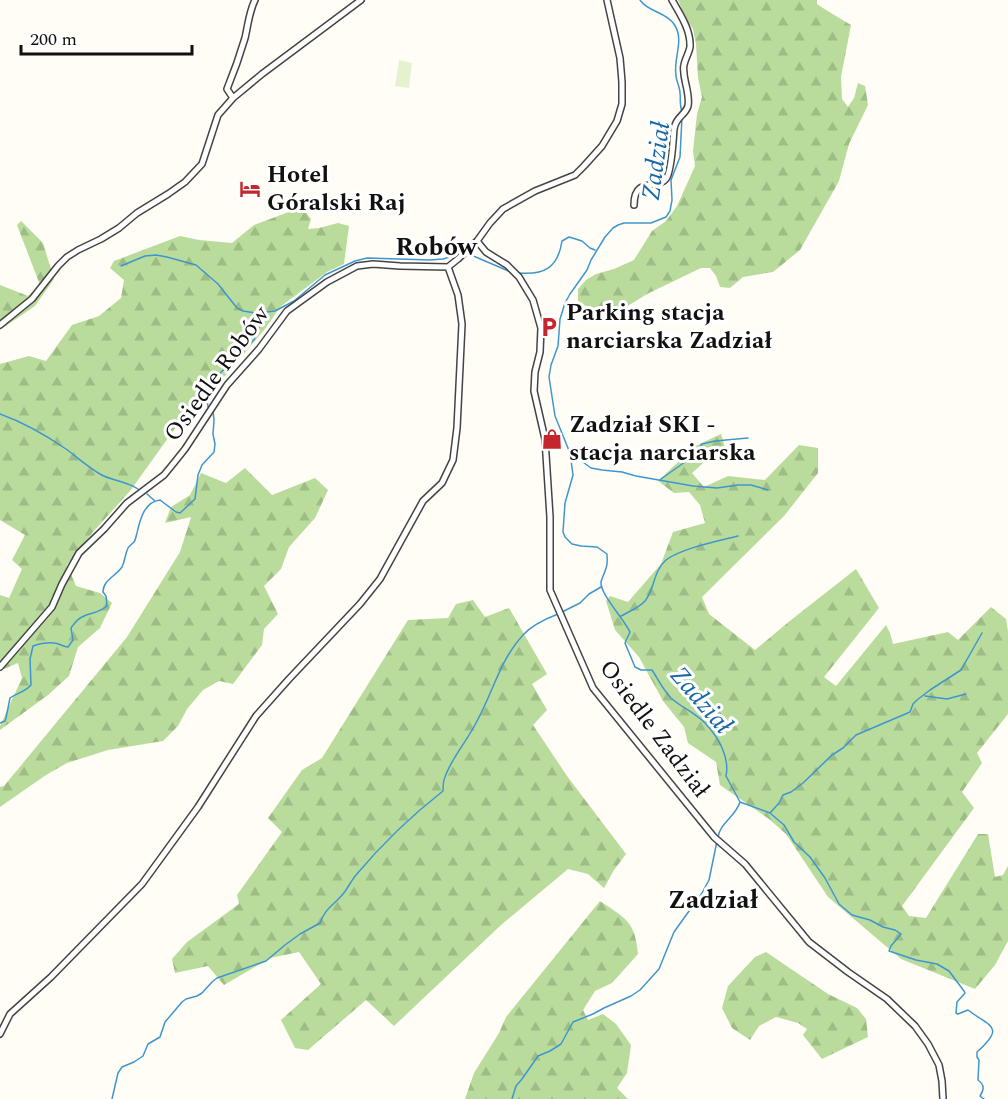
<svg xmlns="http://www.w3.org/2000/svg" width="1008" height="1099" viewBox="0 0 1008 1099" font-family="Spectral,serif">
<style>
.forest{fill:url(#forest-firs)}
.pitch{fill:#e6f2cf}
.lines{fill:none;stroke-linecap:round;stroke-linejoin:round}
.stream{stroke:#3f96cf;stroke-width:1.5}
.minor-casing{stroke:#444;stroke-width:8}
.minor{stroke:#fff;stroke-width:5}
.labels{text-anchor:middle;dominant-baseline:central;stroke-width:6;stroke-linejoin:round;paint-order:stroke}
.poi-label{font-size:24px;font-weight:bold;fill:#111;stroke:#fff;text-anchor:start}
.street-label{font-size:24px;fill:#111;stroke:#fff}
.water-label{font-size:26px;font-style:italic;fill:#1768a6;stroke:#fff}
.neighbourhood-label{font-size:26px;font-weight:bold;fill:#111;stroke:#fff}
</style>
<defs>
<pattern id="forest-firs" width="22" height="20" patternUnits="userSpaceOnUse" patternTransform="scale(1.5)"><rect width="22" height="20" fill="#b9dc9c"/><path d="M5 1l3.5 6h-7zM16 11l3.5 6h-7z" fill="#9ebc85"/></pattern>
</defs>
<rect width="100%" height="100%" fill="#fffdf5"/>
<path class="forest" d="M678,0H817V4L826,10L851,25L841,77L842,99L848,107L854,98L858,83L865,86L868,105L849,144L839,181L800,250L773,272L743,277L730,288L720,287L716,276L710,268H701L647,294L623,309L592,310L578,301V289L586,280L596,274L614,269L634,260L652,231L666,221L677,206L695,166L693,151L697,114L702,97L698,78L696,44L693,29L685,17Z
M302,207L311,219L308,229L319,228L338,223L349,226L344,264L327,272L280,307L265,329L226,375L184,416L130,491L93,532L67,565L76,586L100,593L112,603L100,628L78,647L69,676L48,695L0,730V726L22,678L18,663L4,669L0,668V595L9,598L22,569L12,560L25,535L0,520V364L29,356L46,361L72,325L99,316L121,298L124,280L110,268L114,261L180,236L199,240L232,243L254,225Z
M21,221L43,243L54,279L35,306L0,330V285L28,296L40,285L17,225Z
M721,434L725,447L710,457L692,473L704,487L728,476L765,480L799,445L818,448V473L784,516L702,597L709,614L755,650L791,620L856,569L879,608L824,677L836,686L886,625L890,633L893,644L948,632L958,640L991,607L1006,619L1008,631V714L977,753L982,763L962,792L974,808L902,906L909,916L926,918L978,834H988L995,877L1003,875L1008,866V941L995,965L975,989L901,959L828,897L786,834L769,819L720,785L716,762L688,743L684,727L663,701L639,657L615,630L606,601L610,596L628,602L661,564L673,532L705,523L700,505L689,492L674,493L658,481L695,446Z
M245,468L272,495L315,478L328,490L315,518L289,547L281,569L264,586L278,614L264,629L262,645L233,684L219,681L203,690L187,709L178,726L163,741L108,750L67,763L46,775L0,807V787L4,786L127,637L180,552L191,517L165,523L171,507L190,495L201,473L226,483Z
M473,600L485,617L509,608L547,674L532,684L547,710L533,725L567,776L626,854L614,870L604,888L588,874L568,869L501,925L394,1026L366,1000L308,1050L295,1048L281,1020L321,984L299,952L270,958L224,985L208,966L175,973L172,959L187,942L239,904L237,895L282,832L268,818L302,770L322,758L408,620L448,618L456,604Z
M600,901C626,919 635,921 638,954L612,983L595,991L583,1010L588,1020L603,1014L616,1024L631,1045L627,1073L617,1088L628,1099H465L474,1073L499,1033L506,1017Z
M766,952L828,994L857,1008L866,1019L868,1037L822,1059L803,1035L807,1029L798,1023L776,1017L759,1026L750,1040L732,1028L722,1008L728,986L755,957Z"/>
<path class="pitch" d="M399,60L412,63L409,88L395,86Z"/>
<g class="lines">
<path class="stream" d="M640,0C648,12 666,12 674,24C685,40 673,58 676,75C676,81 680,87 680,93C681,102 679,102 682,112
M682,117L680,157L671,180L672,200L670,211L666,217L651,223H624L618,225L613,228L605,237L591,260L587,270L570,294L565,303L560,319L558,346L551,365L549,377L555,416L570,453L573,475L565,503L563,532L565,537L572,544L581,546L597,547L607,554C607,559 608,564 606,568C605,573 602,577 601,582C600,594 624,619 630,632L625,643L635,667L641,670H652C658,679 663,690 671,698C682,708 696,713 706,724C718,737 730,757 726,776L740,802L770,813L784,825L794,842L810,857L825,878L839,904L852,915L870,920L883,927L895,930L901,934L891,946L889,951L916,960L937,964L949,971L964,991L965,993L957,1002L956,1013L958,1014L968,1010C990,1027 1006,1026 977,1052V1057L979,1060L978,1080C985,1085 984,1090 980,1096L984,1099
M471,255L511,272
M121,266L145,256L156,255L167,257L196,265L218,284L237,308L243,311L262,314
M519,273C544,275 558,268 562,241L569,237L582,241L590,248L595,250
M208,407L206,391L211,382L254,340L259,328V317L262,314L266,312L275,311L294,301L325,275L355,261L367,258L430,260L443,259L460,254
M0,414C25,423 44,434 66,449C77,457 88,467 100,474C112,481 126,481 138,489
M572,454L591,468L602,470L622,472L636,476L693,486L717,488L738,485H751L768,490
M661,479L692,457L702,444L715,441L748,438
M147,494L155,501
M562,612L580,603L589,594L601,587
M621,616C628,612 639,608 645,601C655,589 653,571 666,560C682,548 719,541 738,536
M925,696L947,699L966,694
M0,723L5,721L6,718L10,698C17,693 25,692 31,685L30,659L33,646C39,644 47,642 54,643C59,643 63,647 68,647L73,640L71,628C74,624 77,619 82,617C91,612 97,614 107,606L106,596L103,592C103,580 116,576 122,567C125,561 125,554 128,548C129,546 132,544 134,542C136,539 136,536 137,533C140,520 144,502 160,500L176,512L180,513L195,499L198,475L202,465L214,452L215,444L213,434L214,420L213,412
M770,813L779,803L783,795L791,792L803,783L832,755L843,748L856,735L910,712L913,704L917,700L930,690L961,670L982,633
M718,837C720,823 736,816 740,802
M112,1099L118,1073L122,1067L134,1062L143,1056L148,1044L160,1037L165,1022L182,1002L186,999L197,996L202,993L212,982L217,978L266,961L285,945L300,934L320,923C326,907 333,906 343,894C348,888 351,881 356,875C382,844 411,816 443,791C443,786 443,781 445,777C452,757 468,740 477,721C493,692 500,660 523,635C532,625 545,619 558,614
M512,1099L516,1086L522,1079L538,1056L550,1051L561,1044L573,1022L593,1014L604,1008L631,996L640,990L659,969L674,932L702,893L709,880L717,841"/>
<g class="minor-casing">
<path id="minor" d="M233,98L227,89C234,72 240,55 245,38C248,25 249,12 255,0
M634,205C634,176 658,190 666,179C672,171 673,140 674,129C676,116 685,116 688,106C690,96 685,84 684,74C684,71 683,68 684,65C685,59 689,53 690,47C691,30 680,14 672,0
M477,241L486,252L507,265L519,277L533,300L541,328L540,352L535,372L534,391L545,439L550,517V590L593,688L714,837L745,864L809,942L848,972L887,999L915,1026L928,1044L939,1065L942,1081L943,1099
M0,325L32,299L58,266L67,257L78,250L101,239L119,228L137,213L168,194L185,182L202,164L218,115L233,98L262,74L361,0
M0,667L52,607L62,584L79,553L104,529L127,503L164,475L173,464L185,449L227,385L259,349L287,311L327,282L357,266L373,264L400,266L448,267L458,259L477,241L490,223L503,209L535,191L575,175L584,166L602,146L617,121L622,104V82L620,58L607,0
M0,1034L10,1014L51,977L142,884L198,807L256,716L289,679L360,604L380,579L423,501L442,483L453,460L457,428L462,324L458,295L448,267"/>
</g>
<use href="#minor" class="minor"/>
</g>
<defs>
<g id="hotel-bare" transform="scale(1.62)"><path d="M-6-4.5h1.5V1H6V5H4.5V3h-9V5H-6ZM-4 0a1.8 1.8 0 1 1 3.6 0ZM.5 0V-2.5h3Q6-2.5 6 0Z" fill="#c4262e" stroke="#fff" stroke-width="2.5" paint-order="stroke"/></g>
<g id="parking-bare" transform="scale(1.62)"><path d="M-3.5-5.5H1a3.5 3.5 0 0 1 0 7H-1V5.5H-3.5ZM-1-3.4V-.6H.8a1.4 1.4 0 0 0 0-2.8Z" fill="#c4262e" stroke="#fff" stroke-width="2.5" paint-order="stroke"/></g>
<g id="shop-bare" transform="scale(1.62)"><path d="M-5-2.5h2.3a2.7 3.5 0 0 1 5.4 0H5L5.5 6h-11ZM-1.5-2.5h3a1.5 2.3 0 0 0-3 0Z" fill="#c4262e" stroke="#fff" stroke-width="2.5" paint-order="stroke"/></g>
</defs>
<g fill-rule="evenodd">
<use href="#hotel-bare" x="250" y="189"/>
<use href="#parking-bare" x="549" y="327"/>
<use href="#shop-bare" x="552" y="439"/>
</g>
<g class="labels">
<g class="poi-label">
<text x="267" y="175">Hotel<tspan x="267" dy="28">Góralski Raj</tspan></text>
<text x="566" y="313">Parking stacja<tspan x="566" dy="28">narciarska Zadział</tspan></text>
<text x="569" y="425">Zadział SKI -<tspan x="569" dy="28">stacja narciarska</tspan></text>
</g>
<g class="street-label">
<text transform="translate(217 374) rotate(-54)">Osiedle Robów</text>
<text transform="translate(654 729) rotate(53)">Osiedle Zadział</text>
</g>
<g class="water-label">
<text transform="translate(656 161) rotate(-82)">Zadział</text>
<text transform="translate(701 700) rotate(49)">Zadział</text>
</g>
<g class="neighbourhood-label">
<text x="436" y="247">Robów</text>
<text x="713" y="900">Zadział</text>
</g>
</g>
<path d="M21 45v9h171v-9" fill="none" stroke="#111111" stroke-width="3"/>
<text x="30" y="45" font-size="18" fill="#111111" stroke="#ffffff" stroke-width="4.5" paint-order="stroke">200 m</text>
</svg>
